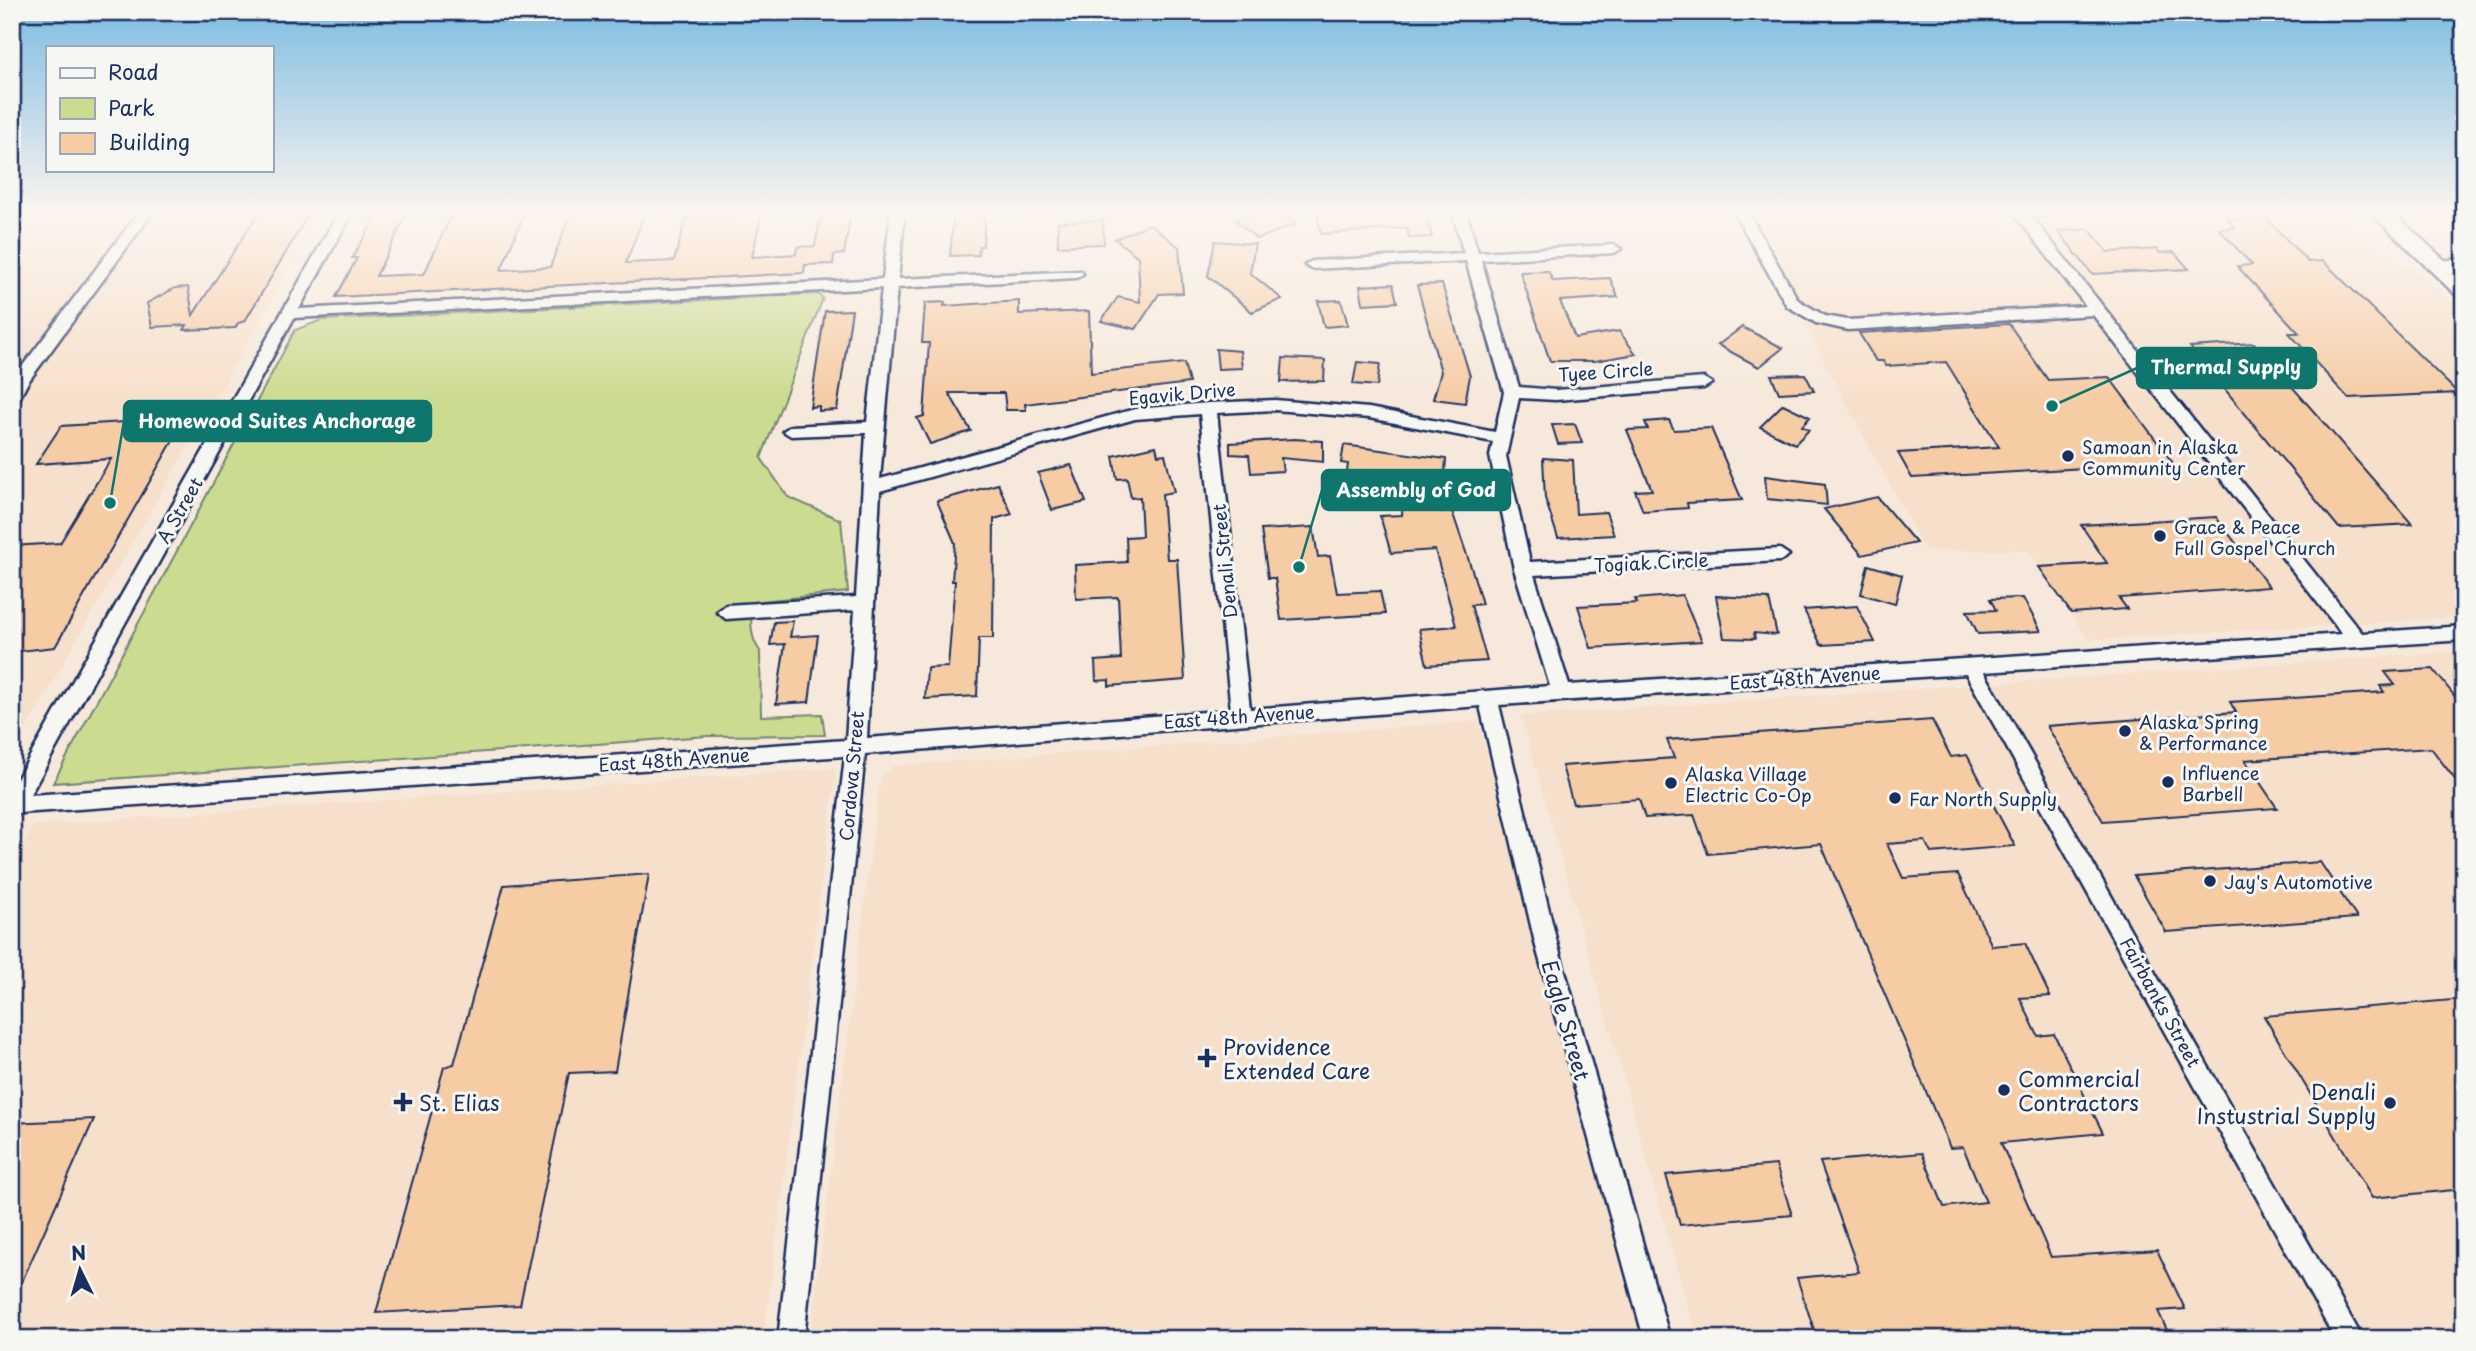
<svg xmlns="http://www.w3.org/2000/svg" width="2476" height="1351" viewBox="0 0 2476 1351" font-family="'Playpen Sans',sans-serif">
<style>
.built{fill:#f6e0cb}
.green{fill:#cbdb8f;stroke:#738576;stroke-width:2}
.building{fill:#f6cca5;stroke:#1b2f5e;stroke-width:2}
.lines{fill:none;stroke-linecap:round;stroke-linejoin:round}
.street-casing{stroke:#1b2f5e;stroke-width:5}
.secondary-casing{stroke:#1b2f5e;stroke-width:5}
.street{fill:#f6f6f2;fill-rule:evenodd}
.secondary{fill:#f6f6f2;fill-rule:evenodd}
.poi-dot{fill:#1b2f5e;stroke:#f6f6f2;stroke-width:2.5}
.labels{text-anchor:middle;dominant-baseline:central;stroke-width:6;stroke-linejoin:round;paint-order:stroke}
.street-label{font-size:18px;fill:#1b2f5e;stroke:#f6f6f2}
.poi-label{font-size:18px;fill:#1b2f5e;stroke:#f6f6f2;text-anchor:start}
.near-street-label{font-size:21px;fill:#1b2f5e;stroke:#f6f6f2}
.near-poi-label{font-size:21px;fill:#1b2f5e;stroke:#f6f6f2;text-anchor:start}
.leader{fill:none;stroke:#0f766e;stroke-width:2.5}
.callout-dot{fill:#0f766e;stroke:#f6f6f2;stroke-width:2.5}
.callout{fill:#0f766e;stroke:#0f766e;stroke-width:2.5}
.callout-label{font-size:19px;text-anchor:middle;font-weight:bold;fill:#fff}
</style>
<rect width="100%" height="100%" fill="#f6e9db"/>
<filter id="ink" filterUnits="userSpaceOnUse"><feTurbulence type="fractalNoise" baseFrequency=".0143" numOctaves="2"/><feDisplacementMap in="SourceGraphic" scale="14" xChannelSelector="R" yChannelSelector="G"/><feConvolveMatrix kernelMatrix="1 2 1 2 8 2 1 2 1" color-interpolation-filters="sRGB"/></filter>
<g filter="url(#ink)">
<path class="built" d="M12,212H322L12,753Z
M1752,212H1996L2006,226L2257,212H2340L2400,265L2412,266L2464,314V617L2089,640L2027,550L1925,551L1804,324L1797,297Z
M2422,212H2464V251L2456,244Z
M2464,651V1339H1697L1521,716Z
M1478,721L1645,1339H810L880,778L893,766Z
M836,768L764,1339H12V865L34,825Z"/>
<path class="green" d="M818,294L823,298L761,458L788,497L841,520L848,592L752,602C751,619 749,636 760,651L761,716L822,714L825,735L708,736L53,783L295,330L322,320Z"/>
<path class="building" d="M259,212H310L245,321L238,323L235,328L184,330L187,325L152,327L147,303L175,288L188,287L193,315Z
M379,212H408L376,276L424,274L453,212H525L501,270L550,267L571,212H645L626,263L674,261L686,218L728,216L729,212H762L752,257L796,254L797,247L815,246L821,215L851,213L844,254L834,255L833,264L805,265L804,273L336,297L357,258H352Z
M954,212H985L983,246H979L978,255L950,256Z
M1255,212H1283L1297,224L1257,239L1235,220Z
M1364,212H1426L1432,237L1409,238L1407,228L1321,234L1317,214Z
M2266,218L2308,262L2323,261L2458,393L2348,398L2289,333H2299L2237,266L2252,265L2219,229L2235,228L2227,219Z
M1103,220L1104,244L1058,246V222Z
M1150,224L1179,247L1183,293L1159,294L1136,329L1101,321L1118,297L1140,302L1138,257L1115,239Z
M2089,229L2108,252L2157,249L2160,253L2174,252L2189,269L2092,274L2058,231Z
M1215,241L1255,244L1250,273L1282,299L1252,312L1208,276Z
M1548,271L1553,281L1610,278L1618,297L1560,301L1575,338L1619,331L1636,354L1595,361H1550L1520,272Z
M1393,284L1397,302L1363,304L1360,286Z
M1442,284L1470,376L1465,403L1433,399L1441,372L1417,285Z
M1341,300L1348,325L1324,327L1318,301Z
M1019,301V314L1089,311L1091,373L1184,363L1189,383L1025,404L1026,410H1006L1004,393H949L971,431L930,444L917,418L924,416L929,343H922L925,303L945,302L944,306Z
M852,310L837,410L819,411V406L810,407L825,311Z
M2009,324L2048,380L2109,377L2173,463L1912,478L1898,453L1999,447L1946,362L1886,366L1883,361H1876L1859,333Z
M1742,327L1783,348L1759,367L1718,345Z
M2254,343L2412,524L2339,528L2190,347Z
M1216,349L1240,351L1242,368L1218,369Z
M1283,358L1325,360L1324,381L1281,382Z
M1357,362L1380,364L1377,386L1353,384Z
M1805,374L1814,391L1779,393L1771,375Z
M1783,404L1810,417L1802,426L1809,430L1795,444L1760,427Z
M186,418L55,647L12,652V546L60,543L111,459L36,464L61,426Z
M1669,420L1674,430L1711,428L1742,500L1687,503L1688,508L1643,511L1635,491L1652,490L1627,430L1648,429L1645,422Z
M1575,424L1582,443L1558,444L1552,425Z
M1294,439L1323,441V462L1281,458L1283,471L1251,473L1249,455L1230,454V443Z
M1344,445L1446,459L1442,512L1452,511L1473,573L1482,604L1471,605L1487,661L1427,665L1419,629L1456,626L1435,550L1391,553L1380,516L1402,515L1404,479L1347,472L1348,464L1341,463Z
M1156,446L1158,455L1165,454L1174,492L1162,494L1167,559H1177L1185,680L1109,686V680L1096,681L1095,661L1121,659L1118,597L1076,599L1075,565L1127,562L1126,537L1142,536L1140,497L1131,498L1127,478L1117,479L1113,456Z
M1543,458L1573,460L1576,514L1606,512L1614,535L1558,538L1545,498Z
M1071,465L1086,502L1052,510L1038,473Z
M1765,476L1825,484L1827,505L1767,499Z
M998,484L1012,514L994,519L993,638H979L977,696L925,699L927,668L948,667L955,581H952L955,543L937,501Z
M1877,497L1916,543L1862,555L1824,509Z
M2216,517L2269,587L2119,598L2127,609L2071,613L2039,567L2107,563L2081,525Z
M1313,527L1318,557L1330,556L1337,593L1380,591L1385,614L1281,620L1275,578H1268L1261,530Z
M1868,565L1902,575L1895,604L1861,594Z
M1682,595L1702,641L1591,648L1578,606L1637,603L1635,599Z
M1716,596L1769,599L1777,635L1754,633L1755,639L1724,638Z
M2023,598L2041,631L1978,634L1967,611L1996,610L1990,599Z
M1857,606L1875,642L1821,645L1804,610Z
M793,621L790,637L818,635L809,702L776,704L785,644L770,645L774,622Z
M2433,669L2464,708V791L2431,748L2245,760L2277,808L2103,821L2047,726L2236,712L2230,702L2384,692L2380,686L2395,685L2385,672Z
M1932,720L1951,757L1967,755L2015,846L1931,853L1925,841L1887,844L1903,878L1958,874L1992,946L2025,943L2050,996L2020,998L2038,1036L2054,1034L2103,1133L2001,1143L2051,1257L2157,1250L2185,1309L2158,1311L2171,1339H1817L1797,1278L1859,1272L1820,1162L1922,1153L1944,1207L1986,1202L1963,1147L1950,1148L1821,844L1708,854L1694,815L1645,818L1639,799L1573,804L1562,766L1674,758L1667,740Z
M2320,862L2357,918L2166,932L2134,876Z
M649,874L615,1071L569,1073L520,1305L376,1313L444,1067L454,1064L504,885Z
M2464,999V1189L2372,1198L2264,1016Z
M94,1119L12,1304V1123Z
M1776,1165L1792,1215L1680,1225L1666,1175Z"/>
<g class="lines">
<g class="street-casing">
<path id="street" d="M139,212H153L28,382L18,401L12,402V381L15,376Z
M339,212H353L299,309L883,279L891,212H905L898,279L1081,271L1083,274L1076,278L897,288L880,479L1135,409L1208,403L1275,400L1369,408L1495,432L1504,392L1466,261L1312,269L1305,265L1312,261L1464,253L1452,212H1466L1478,252L1614,245L1621,249L1614,253L1481,260L1519,387L1556,390L1704,378L1712,383L1704,388L1556,400L1519,398L1506,456L1530,562L1780,549L1789,555L1780,561L1534,575L1569,685L2342,634L2093,315L1848,330L1816,323L1787,306L1734,212H1748L1798,300L1825,316L1848,320L2086,306L2013,212H2058L2051,216L2032,217L2362,633L2464,626V640L1984,672L2363,1339H2335L1966,674L1499,705L1557,943L1670,1339H1644L1535,943L1480,706L865,754L804,1339H778L845,756L20,813L12,817V788ZM882,288L867,422L791,426L783,431L791,436L866,433L856,597L726,605L717,612L726,619L855,610L846,740L30,795L294,318ZM1275,410L1369,418L1493,442L1490,456L1514,569L1550,686L1250,709L1217,413ZM1200,414L1231,710L867,738L880,491L1135,419Z
M2464,259V267L2436,269L2429,265L2436,261Z"/>
</g>
<g class="secondary-casing">
<path id="secondary" d="M2370,212H2392L2464,278V296L2456,295Z"/>
</g>
<use href="#street" class="street"/>
<use href="#secondary" class="secondary"/>
</g>
</g>
<linearGradient id="sky" x2="0" y2="1"><stop stop-color="#7cbce2"/><stop offset="0.53" stop-color="#fbf5ef"/><stop offset="1" stop-color="#fbf5ef" stop-opacity="0"/></linearGradient>
<rect width="2476" height="401" fill="url(#sky)"/>
<g class="poi-dot">
<circle cx="2068" cy="456" r="7"/>
<circle cx="2160" cy="536" r="7"/>
<circle cx="2125" cy="731" r="7"/>
<circle cx="2168" cy="782" r="7"/>
<circle cx="1671" cy="783" r="7"/>
<circle cx="1895" cy="798" r="7"/>
<circle cx="2210" cy="881" r="7"/>
<path d="M1203.5 1047.5h7v7h7v7h-7v7h-7v-7h-7v-7h7z"/>
<circle cx="2004" cy="1090" r="7"/>
<path d="M399.5 1091.5h7v7h7v7h-7v7h-7v-7h-7v-7h7z"/>
<circle cx="2390" cy="1103" r="7"/>
</g>
<g class="labels">
<g class="street-label">
<text transform="translate(1606 371) rotate(-4)">Tyee Circle</text>
<text transform="translate(1182 393) rotate(-5)">Egavik Drive</text>
<text transform="translate(179 510) rotate(-60)">A Street</text>
<text transform="translate(1224 561) rotate(-96)">Denali Street</text>
<text transform="translate(1651 562) rotate(-3)">Togiak Circle</text>
<text transform="translate(1805 677) rotate(-4)">East 48th Avenue</text>
<text transform="translate(1239 716) rotate(-4)">East 48th Avenue</text>
<text transform="translate(674 759) rotate(-4)">East 48th Avenue</text>
<text transform="translate(851 776) rotate(-85)">Cordova Street</text>
<text transform="translate(2161 1002) rotate(61)">Fairbanks Street</text>
</g>
<g class="poi-label">
<text x="2082" y="446">Samoan in Alaska<tspan x="2082" dy="21">Community Center</tspan></text>
<text x="2174" y="526">Grace &amp; Peace<tspan x="2174" dy="21">Full Gospel Church</tspan></text>
<text x="2139" y="721">Alaska Spring<tspan x="2139" dy="21">&amp; Performance</tspan></text>
<text x="2182" y="772">Influence<tspan x="2182" dy="21">Barbell</tspan></text>
<text x="1685" y="773">Alaska Village<tspan x="1685" dy="21">Electric Co-Op</tspan></text>
<text x="1909" y="798">Far North Supply</text>
<text x="2224" y="881">Jay's Automotive</text>
</g>
<g class="near-street-label">
<text transform="translate(1567 1020) rotate(74)">Eagle Street</text>
</g>
<g class="near-poi-label">
<text x="1223" y="1046">Providence<tspan x="1223" dy="24">Extended Care</tspan></text>
<text x="2018" y="1078">Commercial<tspan x="2018" dy="24">Contractors</tspan></text>
<text x="2376" y="1091" text-anchor="end">Denali<tspan x="2376" dy="24">Instustrial Supply</tspan></text>
<text x="419" y="1102">St. Elias</text>
</g>
</g>
<path class="leader" d="M2052 406L2137 368M110 503L124 421M1299 567L1322 490"/>
<g class="callout-dot">
<circle cx="2052" cy="406" r="7"/>
<circle cx="110" cy="503" r="7"/>
<circle cx="1299" cy="567" r="7"/>
</g>
<g class="callout">
<rect x="2137" y="348" width="179" height="40" rx="7"/>
<rect x="124" y="401" width="307" height="40" rx="7"/>
<rect x="1322" y="470" width="188" height="40" rx="7"/>
</g>
<g class="callout-label">
<text x="2226" y="374">Thermal Supply</text>
<text x="277" y="428">Homewood Suites Anchorage</text>
<text x="1416" y="497">Assembly of God</text>
</g>
<rect width="2476" height="1351" fill="none" stroke="#f6f6f2" stroke-width="42"/>
<rect x="21" y="21" width="2434" height="1309" fill="none" stroke="#1b2f5e" stroke-width="2.5" filter="url(#ink)"/>
<rect x="46" y="46" width="228" height="126" fill="#f6f6f2" stroke="#9ea6b7" stroke-width="2"/>
<rect x="60" y="68" width="35" height="10" fill="#f6f6f2" stroke="#9ea6b7" stroke-width="2"/>
<text x="108" y="80" font-size="21" fill="#1b2f5e">Road</text>
<rect x="60" y="98" width="35" height="21" fill="#cbdb8f" stroke="#9ea6b7" stroke-width="2"/>
<text x="108" y="116" font-size="21" fill="#1b2f5e">Park</text>
<rect x="60" y="133" width="35" height="21" fill="#f6cca5" stroke="#9ea6b7" stroke-width="2"/>
<text x="108" y="150" font-size="21" fill="#1b2f5e">Building</text>
<g transform="translate(80 1270) rotate(355)" stroke="#f6f6f2" stroke-width="5" paint-order="stroke">
<path d="M0-5L12 26L0 18L-12 26Z" fill="#1b2f5e"/>
<text y="-10" font-size="19" font-weight="bold" text-anchor="middle" fill="#1b2f5e">N</text>
</g>
</svg>
